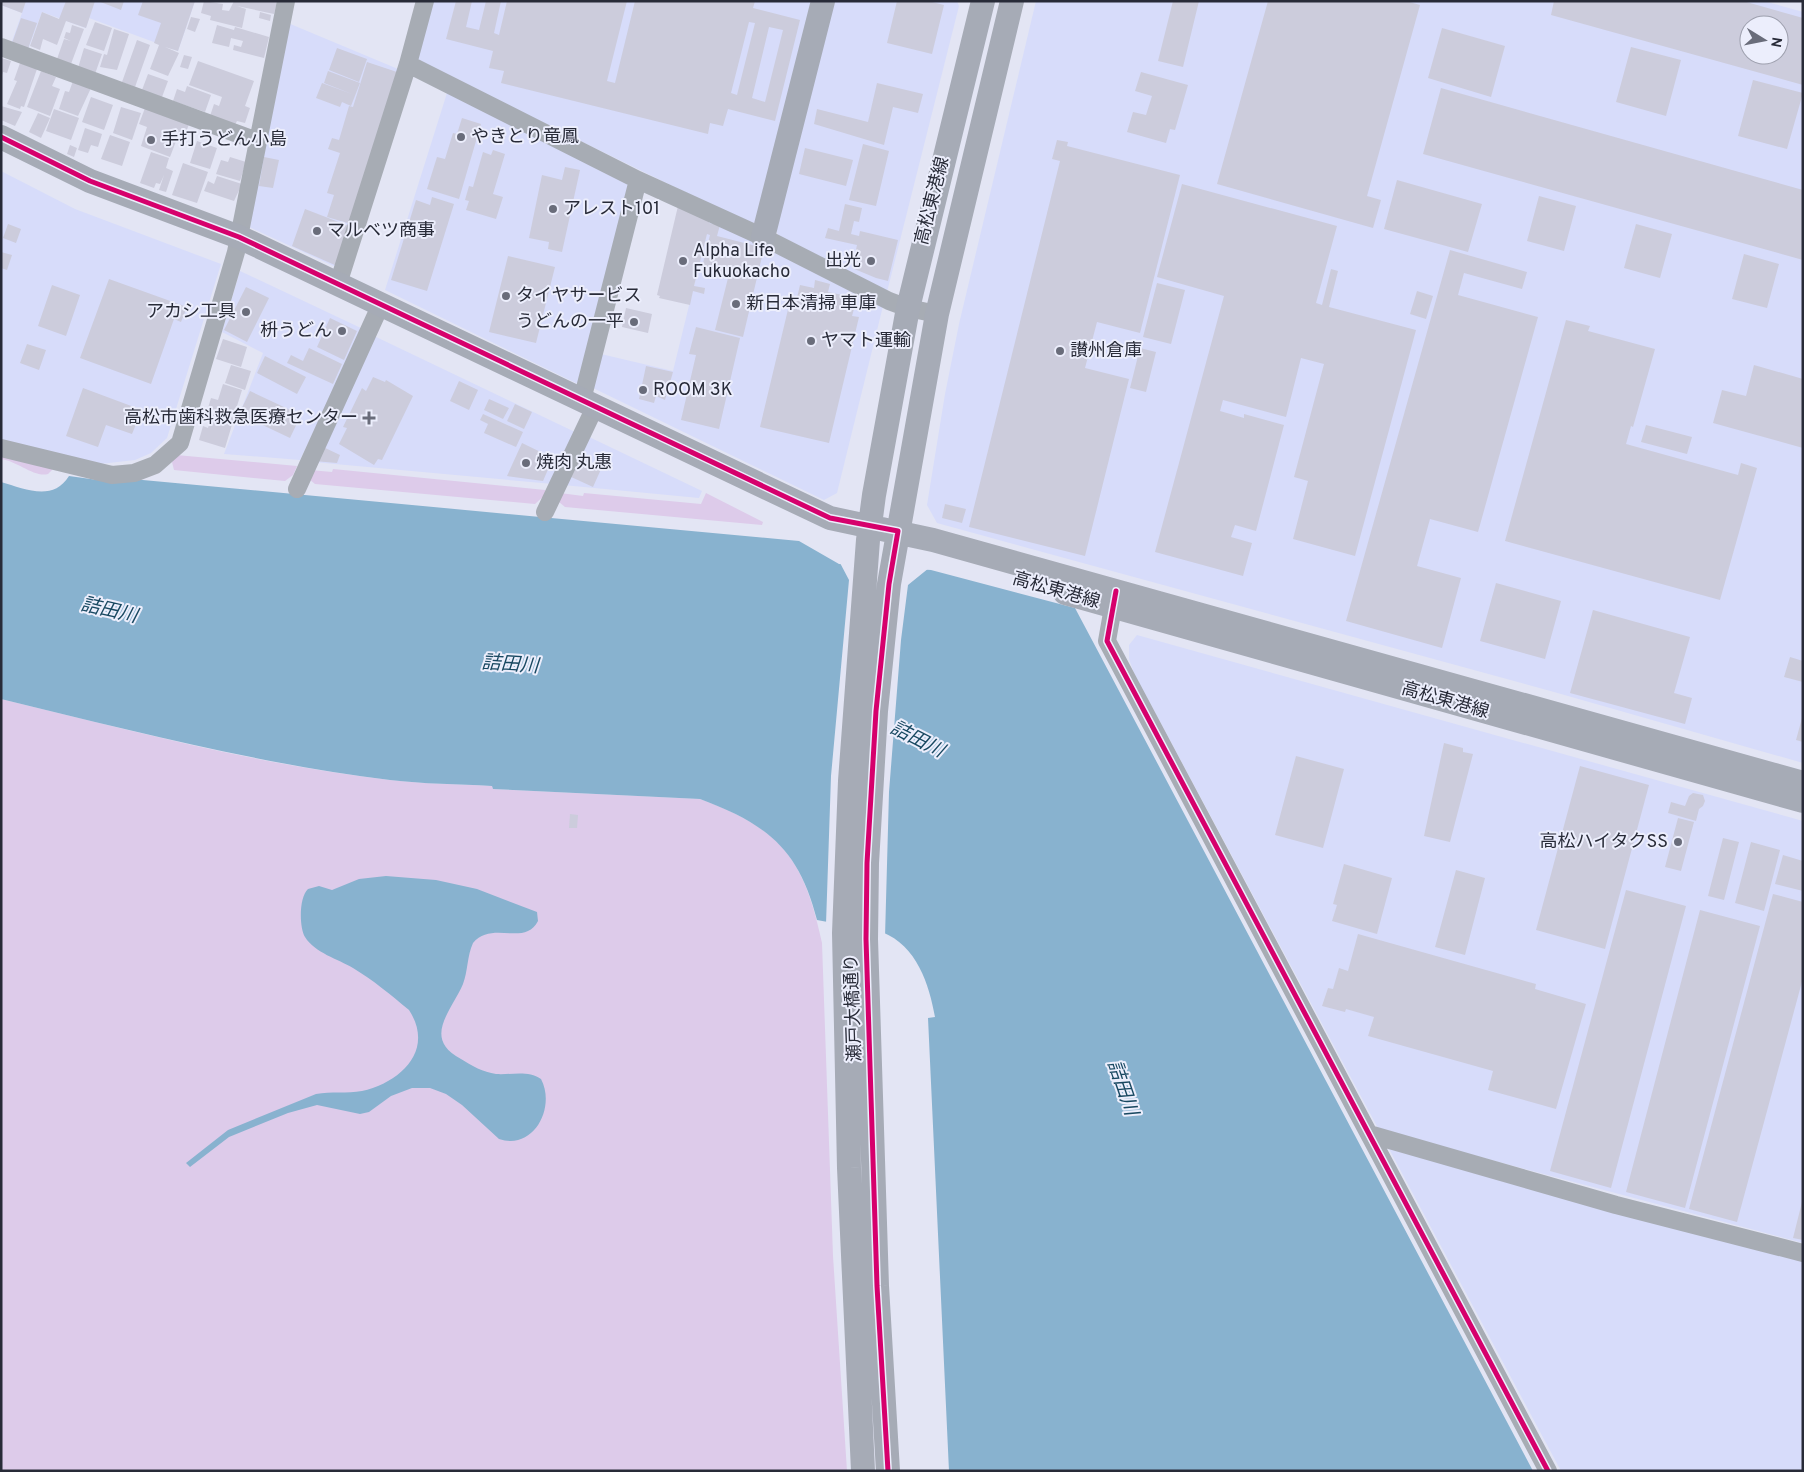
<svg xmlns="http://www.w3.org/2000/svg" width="1804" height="1472" viewBox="0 0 1804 1472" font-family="Overpass,'Noto Sans JP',sans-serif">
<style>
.built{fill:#d7dcfa;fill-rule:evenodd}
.green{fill:#ddcbea}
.water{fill:#88b2cf}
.pier{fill:#e3e5f4}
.building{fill:#ccccdc;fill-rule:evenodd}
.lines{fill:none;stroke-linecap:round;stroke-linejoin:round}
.street{stroke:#a7acb4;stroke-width:18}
.secondary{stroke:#a6abb6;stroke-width:24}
.cycleway-casing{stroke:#eceefc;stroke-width:8}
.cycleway{stroke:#d6006c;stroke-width:5}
.poi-dot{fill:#696c7a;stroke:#eceefc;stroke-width:2}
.labels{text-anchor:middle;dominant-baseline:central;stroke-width:4;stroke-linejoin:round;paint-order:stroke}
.poi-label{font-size:18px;fill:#282b38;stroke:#eceefc;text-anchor:start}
.street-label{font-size:18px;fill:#282b38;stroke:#eceefc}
.water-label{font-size:19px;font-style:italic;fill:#184861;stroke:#eceefc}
</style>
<rect width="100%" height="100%" fill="#e3e5f4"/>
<path class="built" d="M1,1H195L178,51L89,18L86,28L42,12L28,50L11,44L22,13L1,5Z
M430,1H815L759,221L750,224L415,60Z
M832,1H957L959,6L887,292L780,239L775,228Z
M1036,1H1764L1803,12V763L1554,692L937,523L927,505L945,394L959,324ZM1749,25H1779V55H1749Z
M288,23L398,69L338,268L247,226Z
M447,93L626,179L629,187L580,385L385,290Z
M1,171L75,209L221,264L167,438L151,453L135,460L100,464L1,440Z
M710,220L883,306L837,493L824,500L593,388L601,354L673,371Z
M240,271L363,329L300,460L224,454L263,353L222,332Z
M372,335L575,432L553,484L313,462Z
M585,435L702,491L699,498L563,485Z
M1137,635L1803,821V1243L1379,1130L1134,673L1129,659V645Z
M1388,1147L1803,1259V1471H1561Z"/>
<path class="green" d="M1,453L55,467L48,474C35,478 17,461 1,459Z
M176,455L297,466L293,475L285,481L174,470L172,462Z
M333,469L545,490L546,494L535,504L315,484L309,479L310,470L332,472Z
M560,493L583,496L584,493L701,504L706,493L763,522L762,525L565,507L559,502Z
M1,699C129,730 259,765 390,780C424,784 458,784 492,786L493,789L700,799C782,829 804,859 822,943L833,1256L847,1471H1Z"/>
<path class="water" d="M69,476L105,481L132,479L799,541L839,564L931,570L1075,608L1533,1471H949L928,1018L935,1017C929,984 917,946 882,932C862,925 838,924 817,920C799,849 767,824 700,799L493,789L492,786C458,784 423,784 390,780C259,764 129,730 1,699V482C25,489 53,502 69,476Z
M386,876L436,880L477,889L537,912L538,921C525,947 492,920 473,943C467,956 468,971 463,984C451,1012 422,1038 461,1059C472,1066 483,1072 496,1074C512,1075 528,1070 541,1079C556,1107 534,1151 499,1139L462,1105L446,1094L430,1088H412L391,1096L369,1112L360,1114L317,1105L288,1113L229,1137L190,1167L186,1163L228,1130L316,1094C331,1091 347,1094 362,1091C401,1082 435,1050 409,1010C391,995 373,980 353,968C338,959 315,953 305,937C299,927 299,897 308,889L319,886L332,890L359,879Z"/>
<path class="pier" d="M839,561L929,568L908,585L901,640L889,792L885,937L826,924L831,776L849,580Z"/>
<path class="building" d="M1,1H26L22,13L1,5Z
M66,1H95L86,28L66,21L57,45L43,39L40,50L30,46L42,12L59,19Z
M98,1H124L121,10Z
M143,1H195L178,51L165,47L179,53L168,76L150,69L159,45L154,43L161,23L138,15Z
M204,1L223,4L222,10L229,11L234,1H277L274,14L237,6L246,9L242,28L210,20L211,16L201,13Z
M456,1H472L466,27L479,30L486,1H501L494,33L499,35L507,1H627L607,81L615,83L635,1H755L753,8L800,20L775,121L728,109L723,126L710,123L708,134L501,83L504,71L489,68L493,51L446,39ZM749,22L755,23L737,95L731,93ZM769,27L783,30L765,102L752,98Z
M897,1H928L944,5L932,54L887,43Z
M1173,1H1199L1183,67L1158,61Z
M1268,1H1406L1420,5L1367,196L1381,200L1373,228L1217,184Z
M1554,1H1743L1803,18V85L1551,15ZM1749,25H1779V55H1749Z
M260,12L271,15L270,21L259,18Z
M191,17L200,19L195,32L187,29Z
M21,18L37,23L28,49L12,43Z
M95,22L112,28L104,51L86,45Z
M72,25L84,29L71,64L57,59L64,39L71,41L64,38L66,32L70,33Z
M217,25L234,30L235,27L269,37L264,58L233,50L234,45L241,47L243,41L231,38L229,47L212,43Z
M1442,28L1505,46L1491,97L1428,78Z
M114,29L129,34L117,70L100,67L104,54L107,55Z
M137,40L150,45L135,87L122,82Z
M1631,47L1681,60L1666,116L1616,102Z
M84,48L102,54L95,74L78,68Z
M337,48L367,59L359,82L329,70Z
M184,55L192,57L188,69L180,67Z
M1,58L11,61L7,73L3,72L2,75Z
M198,61L254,81L245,106L250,108L245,123L237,121L235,125L210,116L214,104L219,106L222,97L189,85Z
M367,62L397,72L351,224L327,217L334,195L327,193L340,153L328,149L332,138L339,140L349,106L353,107Z
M20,63L37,69L24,107L21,106L20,109L7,104L17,81L14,80Z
M41,71L56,77L52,86L60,89L50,116L27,107Z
M328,71L360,83L351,106L342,102L340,107L316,98L322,83L352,94L324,83Z
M1141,72L1188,85L1175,130L1170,129L1166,143L1127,132L1133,112L1146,115L1152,96L1135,91Z
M148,74L168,81L162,97L142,90Z
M1753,80L1803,93L1787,149L1738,136Z
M73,81L91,88L78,116L59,109L65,91L69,92Z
M877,83L923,94L918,113L893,107L884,145L814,124L817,109L868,122Z
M187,86L211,95L205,112L173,101L177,89L185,92Z
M1441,88L1803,190V260L1423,154Z
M91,97L113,105L104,130L82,122Z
M1,106L22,112L15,126L1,120Z
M121,107L141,113L132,140L113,133Z
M145,108L189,124L184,138L178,136L170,157L141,146L147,127L139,124Z
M54,109L79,118L71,140L46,131Z
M38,113L50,118L41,138L29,132Z
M462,118L481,124L459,199L427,189L437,157L445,159L453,133L457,134Z
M85,128L102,134L98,147L91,145L88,153L78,150Z
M110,135L130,142L122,166L101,159Z
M1057,140L1068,142L1067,146L1180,175L1140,333L1097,322L1085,368L1129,379L1085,556L969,527L1060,161L1052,159Z
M197,141L217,148L210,169L190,163Z
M863,144L889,151L876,206L849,200Z
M70,145L77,148L74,157L67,154Z
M805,148L853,160L846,186L799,174Z
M493,150L505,154L493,194L503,197L496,219L466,210L469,201L465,200L469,186L473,187L483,152L491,155Z
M151,152L169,158L166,168L173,171L166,192L159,190L164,175L160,184L156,183L154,188L140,183Z
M230,157L246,162L240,181L216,174L221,160L228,162Z
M264,157L279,160L273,188L259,186Z
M183,163L208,172L197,203L172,195Z
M565,167L580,170L562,252L548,249L549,242L529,238L542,175L562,180Z
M217,176L242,184L234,201L204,191L208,181L214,184Z
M1397,180L1482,204L1468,252L1384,229Z
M1182,184L1337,226L1316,303L1322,305L1331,269L1338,271L1329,307L1416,330L1355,556L1293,539L1308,481L1294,477L1324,364L1301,358L1286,417L1223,400L1220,411L1244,418V414L1284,425L1256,531L1235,525L1231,537L1252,543L1243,576L1155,552L1224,296L1157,277Z
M1539,196L1576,206L1564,251L1527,241Z
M432,197L454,204L427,291L391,280L416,200L430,205Z
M845,204L862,208L859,222L854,221L851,234L859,236L860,231L898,240L888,281L876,278L852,268L857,245L825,238L828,228L839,231Z
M678,206L712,211L709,223L720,225L717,236L764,248L743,337L715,330L728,278L701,271L710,235L707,234L694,286L705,288L704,294L693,291L690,305L659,298L660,296L657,295Z
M305,209L349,226L337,266L292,246Z
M8,224L21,229L16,243L3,238Z
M1636,224L1672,234L1660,278L1624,268Z
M1450,250L1527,272L1522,289L1464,273L1458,295L1538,317L1478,532L1430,519L1417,566L1461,578L1442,648L1346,621Z
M1,252L12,255L7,270L1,268Z
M1744,254L1779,264L1767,308L1732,299Z
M508,256L555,267L536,343L489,332Z
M109,279L187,307L181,322L174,319L151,384L80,358Z
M815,280L830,284L828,292L857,298L852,316L859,317L829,443L760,427L790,301L796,302L800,285L814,288Z
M1157,283L1185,290L1171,344L1143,337Z
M52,285L80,295L66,336L38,326Z
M246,287L269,298L247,342L224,330Z
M1417,291L1433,296L1426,319L1410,314Z
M626,308L652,314L648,333L622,327Z
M330,318L357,331L344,360L317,347Z
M1566,320L1590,326L1588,331L1655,349L1633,427L1631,426L1626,444L1738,475L1741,463L1757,468L1720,600L1505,541Z
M696,327L740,338L719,429L681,420L696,355L689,354Z
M223,339L247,347L241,367L216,359Z
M27,344L46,350L39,370L20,363Z
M309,348L342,364L333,384L287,363L291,355L303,361Z
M1140,348L1156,352L1146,392L1130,388Z
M265,356L306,377L297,394L257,373Z
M231,365L251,371L245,390L225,383Z
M1754,365L1803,379V448L1713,423L1722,390L1746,396Z
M646,366L673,372L665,400L656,396L654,403L639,399Z
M373,377L385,382L386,380L413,396L382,460L378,459L374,465L339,444L347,428L343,427L362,388L366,391Z
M459,381L478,390L469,410L450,401Z
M223,384L242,390L237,406L240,407L237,416L208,408L211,398L218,400Z
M83,388L142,410L132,434L106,425L98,447L66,436Z
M250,391L301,415L290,438L239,414Z
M489,399L509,408L503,419L484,410Z
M515,404L532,412L524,429L507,421Z
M213,411L234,418L225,448L199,440L203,426L208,428Z
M483,414L523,432L516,447L484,433L488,424L480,420Z
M1646,425L1692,437L1687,454L1641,442Z
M522,443L553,458L543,481L507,476Z
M321,446L340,455L337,463L314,461Z
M577,456L602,467L593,487L569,476Z
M945,504L966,509L962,523L942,518Z
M1496,583L1561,601L1545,659L1480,641Z
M1593,610L1690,637L1674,693L1692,698L1685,724L1570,693Z
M1790,657L1803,661V682L1784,677Z
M1802,718H1803V742L1796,740Z
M1444,743L1463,748V752L1473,754L1450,842L1424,836Z
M1296,756L1344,769L1323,848L1275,835Z
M1580,766L1649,785L1605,949L1536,930Z
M1693,793L1703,795L1705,801L1703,806L1699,809L1696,821L1668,813L1671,802L1685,806L1689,796Z
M570,814L578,815L577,828H569Z
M1678,818L1694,822L1681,871L1665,867Z
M1723,838L1739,842L1724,900L1708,896Z
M1751,842L1780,850L1764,911L1735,903Z
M1783,855L1803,861V891L1775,884Z
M1344,864L1392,878L1377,934L1332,921L1337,905L1333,904Z
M1456,870L1485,878L1465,955L1435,947Z
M1626,890L1686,906L1611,1188L1550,1171Z
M1773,894L1803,902V978L1737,1222L1689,1209Z
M1700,910L1760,926L1685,1208L1626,1192Z
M1358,934L1536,984L1535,989L1586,1004L1556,1109L1488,1090L1493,1071L1368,1036L1374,1017L1346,1009L1345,1012L1322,1006L1328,988L1333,989L1339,968L1348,971Z
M1802,1202H1803V1240L1793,1238Z"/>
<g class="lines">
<path class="street" d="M1,47L257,141
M408,64L638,180L763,237L889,301L908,308L937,314
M338,284L408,64L425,1
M582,400L638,180
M1,448L112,475L134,473L155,465L180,443L236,252L286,1
M297,489L381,304
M545,512L595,407
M1115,596L1107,641L1548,1471
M1369,1134L1616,1205L1803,1253"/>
<path class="secondary" d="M1,137L90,181L239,237L830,518L933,540L1803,783
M763,237L823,1
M1065,593L1803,801
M863,1471L849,1168L844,933L850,781L868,540L874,495L908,308L983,1
M888,1471L877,1286L866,939L867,863L876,711L889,584L937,314L1012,1"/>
<g class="cycleway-casing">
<path id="cycleway" d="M1,137L90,181L239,237L830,518L898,531L889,584L876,711L867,863L866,939L877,1286L888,1471
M1116,591L1107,641L1548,1471"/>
</g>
<use href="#cycleway" class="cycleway"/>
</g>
<g class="poi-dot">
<circle cx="461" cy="137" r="5"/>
<circle cx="151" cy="140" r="5"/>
<circle cx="553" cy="209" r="5"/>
<circle cx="317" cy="231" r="5"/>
<circle cx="683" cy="261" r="5"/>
<circle cx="871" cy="261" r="5"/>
<circle cx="506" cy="296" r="5"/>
<circle cx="736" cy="304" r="5"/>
<circle cx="246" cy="312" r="5"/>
<circle cx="634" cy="322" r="5"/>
<circle cx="342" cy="331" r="5"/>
<circle cx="811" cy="341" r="5"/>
<circle cx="1060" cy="351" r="5"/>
<circle cx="643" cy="390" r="5"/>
<path d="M366.5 410.5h5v5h5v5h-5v5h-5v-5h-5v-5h5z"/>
<circle cx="526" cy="463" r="5"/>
<circle cx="1678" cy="842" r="5"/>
</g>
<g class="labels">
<g class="poi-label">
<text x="471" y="137">やきとり竜鳳</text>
<text x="161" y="140">手打うどん小島</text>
<text x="563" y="209">アレスト101</text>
<text x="327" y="231">マルベツ商事</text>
<text x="693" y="251">Alpha Life<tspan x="693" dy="21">Fukuokacho</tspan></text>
<text x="861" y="261" text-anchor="end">出光</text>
<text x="516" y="296">タイヤサービス</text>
<text x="746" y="304">新日本清掃 車庫</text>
<text x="236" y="312" text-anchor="end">アカシ工具</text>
<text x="624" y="322" text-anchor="end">うどんの一平</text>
<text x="332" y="331" text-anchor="end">枡うどん</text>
<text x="821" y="341">ヤマト運輸</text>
<text x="1070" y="351">讃州倉庫</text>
<text x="653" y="390">ROOM 3K</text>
<text x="358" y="418" text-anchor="end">高松市歯科救急医療センター</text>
<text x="536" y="463">焼肉 丸惠</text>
<text x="1668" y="842" text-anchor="end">高松ハイタクSS</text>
</g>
<g class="street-label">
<text transform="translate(933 201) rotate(-76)">高松東港線</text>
<text transform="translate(1056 591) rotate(16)">高松東港線</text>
<text transform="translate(1445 701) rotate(16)">高松東港線</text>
<text transform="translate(854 1008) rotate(-92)">瀬戸大橋通り</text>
</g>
<g class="water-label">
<text transform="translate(109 611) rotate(13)">詰田川</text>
<text transform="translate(510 665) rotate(4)">詰田川</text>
<text transform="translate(917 740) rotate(27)">詰田川</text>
<text transform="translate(1122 1088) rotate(71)">詰田川</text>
</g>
</g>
<rect width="1804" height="1472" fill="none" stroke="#282b38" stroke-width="5"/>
<g transform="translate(1764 40) rotate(100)"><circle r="24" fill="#eceefc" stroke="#9ea0ae"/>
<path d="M0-4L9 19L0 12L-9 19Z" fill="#696c7a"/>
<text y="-8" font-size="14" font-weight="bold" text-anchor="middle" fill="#282b38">N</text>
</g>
</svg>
